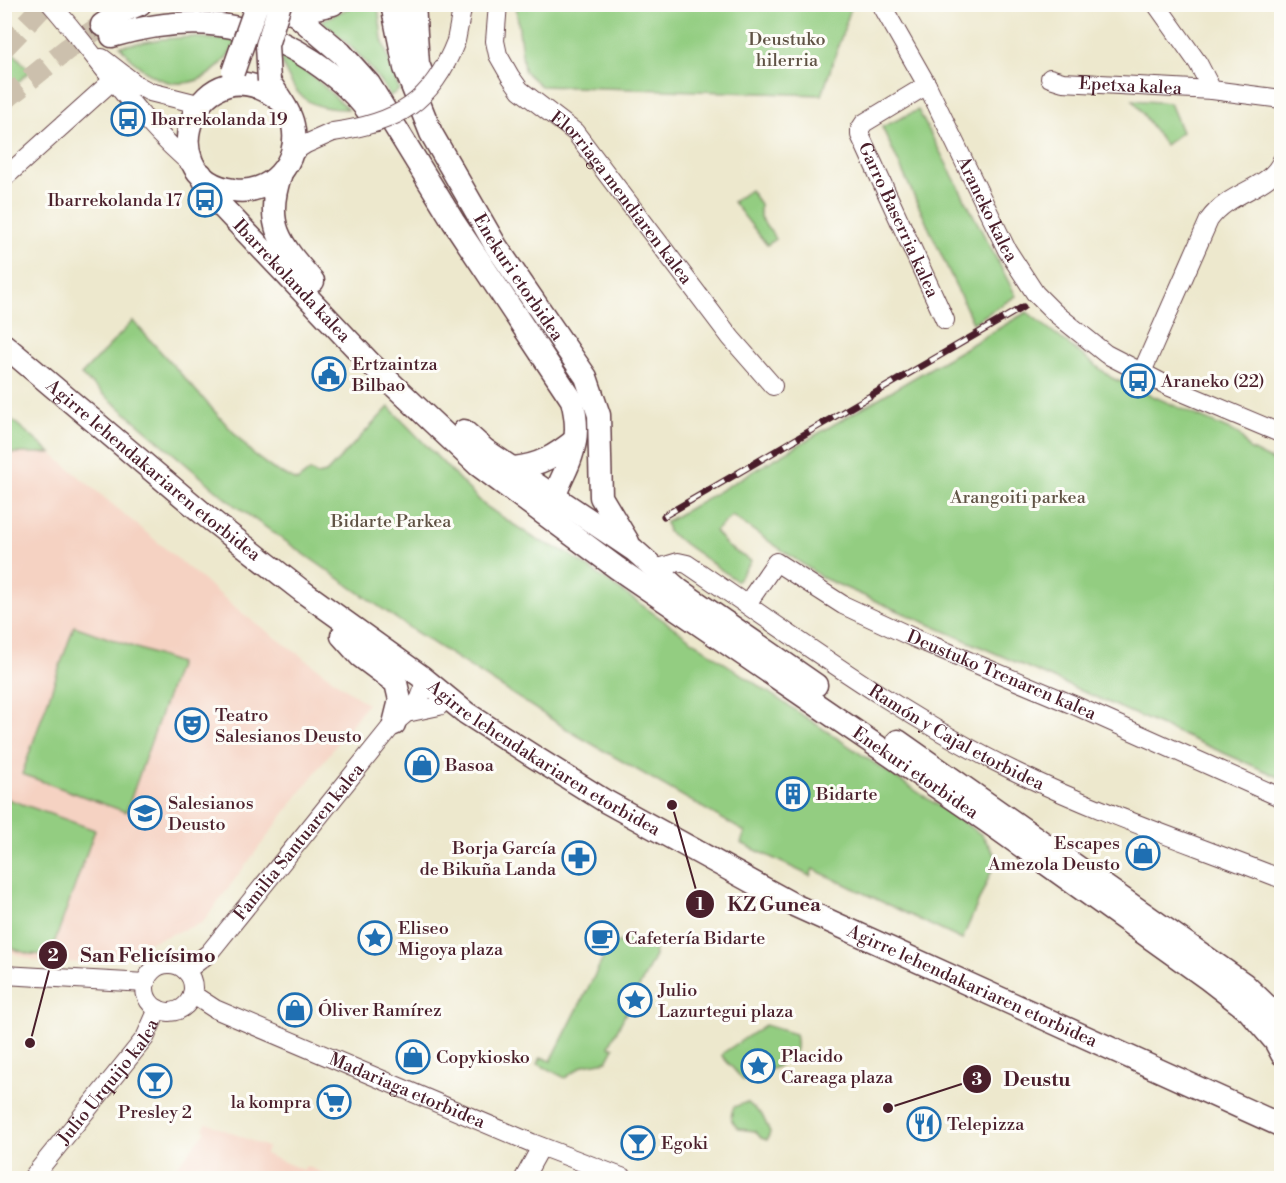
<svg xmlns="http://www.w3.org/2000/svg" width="1286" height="1183" viewBox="0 0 1286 1183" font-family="'Libre Bodoni',serif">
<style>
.built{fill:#f5d2c2}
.green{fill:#93cd81;stroke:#6e7656;stroke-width:1.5}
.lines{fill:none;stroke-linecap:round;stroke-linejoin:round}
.major-tunnel{stroke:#ccc0ad;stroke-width:22;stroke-dasharray:22 11;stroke-linecap:butt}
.minor-casing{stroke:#623d43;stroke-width:20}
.major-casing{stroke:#623d43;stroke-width:25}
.minor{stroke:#fff;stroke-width:18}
.major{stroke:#fff;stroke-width:22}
.rail-casing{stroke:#4a1f2b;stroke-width:7}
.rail{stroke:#fdfcf7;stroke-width:4.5;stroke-dasharray:14;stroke-linecap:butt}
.minor-bridge-casing{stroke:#623d43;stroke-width:20;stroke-linecap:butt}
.major-bridge-casing{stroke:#623d43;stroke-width:25;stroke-linecap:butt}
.minor-bridge{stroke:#fff;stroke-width:18}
.major-bridge{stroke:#fff;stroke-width:22}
.labels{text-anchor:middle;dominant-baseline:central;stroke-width:6;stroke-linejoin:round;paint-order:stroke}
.park-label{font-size:18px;fill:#605345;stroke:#fdfcf7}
.street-label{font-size:18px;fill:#4a1f2b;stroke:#fdfcf7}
.poi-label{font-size:18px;fill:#4a1f2b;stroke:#fdfcf7;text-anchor:start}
.leader{fill:none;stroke:#4a1f2b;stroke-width:2}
.callout-dot{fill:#4a1f2b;stroke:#fdfcf7;stroke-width:2}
.mark-label{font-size:18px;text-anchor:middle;font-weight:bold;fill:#fff}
.callout-label{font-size:20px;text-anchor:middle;font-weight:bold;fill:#4a1f2b;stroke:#fdfcf7;stroke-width:6;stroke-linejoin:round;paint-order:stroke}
</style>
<rect width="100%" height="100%" fill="#fdfcf7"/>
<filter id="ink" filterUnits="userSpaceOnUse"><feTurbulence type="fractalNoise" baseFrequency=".0167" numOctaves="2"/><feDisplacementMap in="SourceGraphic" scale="12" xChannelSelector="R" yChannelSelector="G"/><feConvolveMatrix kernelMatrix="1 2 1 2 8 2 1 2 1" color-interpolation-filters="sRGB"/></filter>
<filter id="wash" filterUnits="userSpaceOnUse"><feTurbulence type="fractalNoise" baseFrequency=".008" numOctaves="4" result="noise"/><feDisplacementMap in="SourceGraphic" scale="24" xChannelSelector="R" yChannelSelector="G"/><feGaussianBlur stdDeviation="1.35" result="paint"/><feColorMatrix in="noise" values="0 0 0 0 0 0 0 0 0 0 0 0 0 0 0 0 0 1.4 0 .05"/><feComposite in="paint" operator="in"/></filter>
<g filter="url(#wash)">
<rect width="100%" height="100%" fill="#ede8cd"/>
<path class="built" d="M5,453H51L246,616L367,704L202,923L93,963L37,961L5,950Z
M207,1123L267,1147L265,1154L303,1170L306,1166L335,1178H167L206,1131L203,1128Z"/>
<path class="green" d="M355,5H378L382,39L399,90L390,96C371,65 349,43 321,21Z
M516,5V4L852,5L822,95L541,86L524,71Z
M191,37L238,41C205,97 159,96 120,46L163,39Z
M9,48L30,71L5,94V52Z
M279,54L315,78L348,109C304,110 292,93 279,54Z
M1133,100L1170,103L1182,132L1165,145Z
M918,110L1016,296L973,323L882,127Z
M750,190L760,204V217L776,239L767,245L733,202Z
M1027,312L1112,378L1239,434L1249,449L1281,465V778L823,578L732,516L715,531L728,547L751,561L737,581L668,532L666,522Z
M133,321L254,455L273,469L297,481L310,471L317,475L326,473L389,407L484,505L537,540L566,552L723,662L982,835L997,858L962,940L813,869L810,876L741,843L745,832L573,733L411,629L234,505L81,375Z
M5,414L51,453H5Z
M74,626L179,663L126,812L22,774Z
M5,798L95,830L50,955L29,954L5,946Z
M641,939L654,944L655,956L609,1046L614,1048L607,1061L584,1065L565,1078L538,1064L541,1057L551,1061L610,945L622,941Z
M765,1025L795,1034C796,1040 798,1048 794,1053C783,1067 759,1075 743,1080L722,1056L723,1053Z
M747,1102L762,1115L770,1132L767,1140L761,1138L755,1131L739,1129C731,1122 729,1117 734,1107Z"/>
</g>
<g filter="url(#ink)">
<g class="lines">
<path class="major-tunnel" d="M4,47L45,4
M4,100L66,50L102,25"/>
<g class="minor-casing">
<g id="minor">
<path d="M51,4C100,60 139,122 197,169"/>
<path id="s1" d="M498,4L495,41L498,55L510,76L520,90L575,132L731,338L773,386"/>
<path id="s2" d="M881,4L927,85L1007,250L1035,293L1055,313L1106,354L1170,387L1282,434"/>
<path d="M1156,4L1198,63L1212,90L1282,99"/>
<path d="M456,41L463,4"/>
<path d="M102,58L137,85L150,92L198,104"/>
<path id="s3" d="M1050,78L1063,82L1212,90"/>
<path id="s4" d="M927,85L864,123L860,129V135L945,320"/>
<path d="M292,153L306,144L333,132"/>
<path d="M4,178L112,81"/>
<path d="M1142,372L1209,220C1230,190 1271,189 1282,160"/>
<path id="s5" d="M655,569L678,562L687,564C794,636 900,716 1016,772C1102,814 1193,844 1282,879"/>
<path id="s6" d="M747,604L776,562L843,605L912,637L1076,706L1282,798"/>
<path d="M411,712L439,706"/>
<circle cx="169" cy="988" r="24"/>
<path id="s7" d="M186,971L209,953L391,727C406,710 428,704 422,677"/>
<path d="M4,975L146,983"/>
<path id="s8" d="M192,994L215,1009L532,1143L624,1178"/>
<path id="s9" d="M32,1178L145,1038L158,1009"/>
<path d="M524,1178L541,1147"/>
</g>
</g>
<g class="major-casing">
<g id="major">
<path id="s10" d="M392,4L405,68L431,133L496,246L586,377L599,415L601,497L628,542"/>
<path d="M414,4L418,64L424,79"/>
<path d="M284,12L294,13L333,4"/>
<path d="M294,13L341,53L369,84L453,221L572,400C577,420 578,437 571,457C565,476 553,490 553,511"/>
<path d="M102,25L123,11L140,4"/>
<path d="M112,36C185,15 249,18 313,61C338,78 358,95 375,121"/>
<path d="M269,81C277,95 290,110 293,125C301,162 270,196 233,190C145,178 199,35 281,101"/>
<path d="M281,173C263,224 280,244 313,281"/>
<path id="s11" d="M201,174L211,195L370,363L478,465L617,568L985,820L1208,979L1248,1010L1275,1041L1282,1054"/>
<path id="s12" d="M4,345L206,516L302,591L422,677L466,713L536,758L605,801L794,905L1282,1126"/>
<path d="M464,431L485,450L634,550L679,590L816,685"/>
<path d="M514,468C540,465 555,456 575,440"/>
<path d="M342,636L360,656L396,683L400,700L394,724"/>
<path d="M898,741L1244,984L1269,1008L1282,1024"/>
</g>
</g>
<use href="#minor" class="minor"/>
<use href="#major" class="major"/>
<g class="rail-casing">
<path id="rail" d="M664,516L1023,307"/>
</g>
<use href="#rail" class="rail"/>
<g class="minor-bridge-casing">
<path id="minor-bridge" d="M333,132C397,123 432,103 456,41"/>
</g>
<g class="major-bridge-casing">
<path id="major-bridge" d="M233,72L257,4
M269,81L267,45L280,4"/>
</g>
<use href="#minor-bridge" class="minor-bridge"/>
<use href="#major-bridge" class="major-bridge"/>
</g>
</g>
<defs>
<g id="bus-ring" transform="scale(1.725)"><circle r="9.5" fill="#fdfcf7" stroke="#1f6fb2" stroke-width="1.5"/><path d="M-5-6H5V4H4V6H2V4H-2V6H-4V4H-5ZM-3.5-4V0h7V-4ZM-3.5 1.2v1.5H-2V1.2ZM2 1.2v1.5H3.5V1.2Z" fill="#1f6fb2"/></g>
<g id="civic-ring" transform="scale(1.725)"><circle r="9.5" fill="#fdfcf7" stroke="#1f6fb2" stroke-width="1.5"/><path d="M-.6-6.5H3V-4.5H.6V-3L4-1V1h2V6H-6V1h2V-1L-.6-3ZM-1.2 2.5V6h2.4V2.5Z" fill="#1f6fb2"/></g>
<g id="theatre-ring" transform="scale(1.725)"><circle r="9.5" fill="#fdfcf7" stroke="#1f6fb2" stroke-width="1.5"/><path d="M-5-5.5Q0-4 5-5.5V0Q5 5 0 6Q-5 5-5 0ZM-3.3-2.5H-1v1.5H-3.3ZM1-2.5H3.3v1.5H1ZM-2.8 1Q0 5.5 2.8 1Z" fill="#1f6fb2"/></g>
<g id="shop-ring" transform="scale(1.725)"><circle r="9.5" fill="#fdfcf7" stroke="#1f6fb2" stroke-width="1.5"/><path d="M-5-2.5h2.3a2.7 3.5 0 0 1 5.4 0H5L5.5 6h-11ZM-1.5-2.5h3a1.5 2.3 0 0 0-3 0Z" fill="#1f6fb2"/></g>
<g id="building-ring" transform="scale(1.725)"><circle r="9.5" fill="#fdfcf7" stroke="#1f6fb2" stroke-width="1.5"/><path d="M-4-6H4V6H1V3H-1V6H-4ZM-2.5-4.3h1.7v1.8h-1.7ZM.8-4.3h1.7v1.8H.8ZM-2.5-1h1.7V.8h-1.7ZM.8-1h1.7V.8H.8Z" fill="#1f6fb2"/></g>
<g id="university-ring" transform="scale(1.725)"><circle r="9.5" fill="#fdfcf7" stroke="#1f6fb2" stroke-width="1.5"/><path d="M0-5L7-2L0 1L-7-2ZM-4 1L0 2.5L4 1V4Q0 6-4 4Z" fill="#1f6fb2"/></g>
<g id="pharmacy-ring" transform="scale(1.725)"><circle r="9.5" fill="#fdfcf7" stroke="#1f6fb2" stroke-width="1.5"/><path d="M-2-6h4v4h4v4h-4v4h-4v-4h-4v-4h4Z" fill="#1f6fb2"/></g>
<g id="sight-ring" transform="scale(1.725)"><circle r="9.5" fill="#fdfcf7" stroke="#1f6fb2" stroke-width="1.5"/><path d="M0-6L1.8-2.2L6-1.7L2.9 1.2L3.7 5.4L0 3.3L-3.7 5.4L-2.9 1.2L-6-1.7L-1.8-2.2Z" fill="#1f6fb2"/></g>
<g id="cafe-ring" transform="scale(1.725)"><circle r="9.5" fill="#fdfcf7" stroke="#1f6fb2" stroke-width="1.5"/><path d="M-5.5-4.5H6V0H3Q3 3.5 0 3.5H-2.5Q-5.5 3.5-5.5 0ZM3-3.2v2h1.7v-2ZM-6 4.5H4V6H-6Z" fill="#1f6fb2"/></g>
<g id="bar-ring" transform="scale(1.725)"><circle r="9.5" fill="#fdfcf7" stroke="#1f6fb2" stroke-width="1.5"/><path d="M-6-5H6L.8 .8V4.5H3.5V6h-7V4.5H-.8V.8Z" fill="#1f6fb2"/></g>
<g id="supermarket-ring" transform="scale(1.725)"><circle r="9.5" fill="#fdfcf7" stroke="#1f6fb2" stroke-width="1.5"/><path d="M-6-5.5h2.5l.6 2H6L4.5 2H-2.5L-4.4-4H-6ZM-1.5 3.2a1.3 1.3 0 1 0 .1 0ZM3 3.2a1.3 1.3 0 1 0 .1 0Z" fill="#1f6fb2"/></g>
<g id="restaurant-ring" transform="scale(1.725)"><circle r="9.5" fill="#fdfcf7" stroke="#1f6fb2" stroke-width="1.5"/><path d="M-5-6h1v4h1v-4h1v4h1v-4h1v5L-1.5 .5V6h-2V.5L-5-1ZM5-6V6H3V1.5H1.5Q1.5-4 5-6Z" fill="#1f6fb2"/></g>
</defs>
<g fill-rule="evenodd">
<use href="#bus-ring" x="128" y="119"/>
<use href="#bus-ring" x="205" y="200"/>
<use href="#civic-ring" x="329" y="374"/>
<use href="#bus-ring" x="1138" y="381"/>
<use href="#theatre-ring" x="192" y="725"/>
<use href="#shop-ring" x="422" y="765"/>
<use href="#building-ring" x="793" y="794"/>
<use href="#university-ring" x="145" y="813"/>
<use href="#shop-ring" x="1143" y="853"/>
<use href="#pharmacy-ring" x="579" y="858"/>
<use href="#sight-ring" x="375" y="938"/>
<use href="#cafe-ring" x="602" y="938"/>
<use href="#sight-ring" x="635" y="1000"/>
<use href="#shop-ring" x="295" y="1010"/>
<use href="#shop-ring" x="413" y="1057"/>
<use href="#sight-ring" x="758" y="1066"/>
<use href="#bar-ring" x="155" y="1081"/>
<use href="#supermarket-ring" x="334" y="1102"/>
<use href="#restaurant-ring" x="924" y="1124"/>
<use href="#bar-ring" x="638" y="1143"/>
</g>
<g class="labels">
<g class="park-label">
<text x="787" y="39">Deustuko<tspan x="787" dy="21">hilerria</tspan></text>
<text x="1018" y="497">Arangoiti parkea</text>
<text x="391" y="521">Bidarte Parkea</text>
</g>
<g class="street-label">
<text stroke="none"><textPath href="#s3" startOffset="81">Epetxa kalea</textPath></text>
<text stroke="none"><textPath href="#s1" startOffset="242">Elorriaga mendiaren kalea</textPath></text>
<text stroke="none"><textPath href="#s2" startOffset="231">Araneko kalea</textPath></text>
<text stroke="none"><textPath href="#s4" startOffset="180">Garro Baserria kalea</textPath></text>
<text stroke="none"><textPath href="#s10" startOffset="304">Enekuri etorbidea</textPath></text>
<text stroke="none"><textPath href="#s11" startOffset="141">Ibarrekolanda kalea</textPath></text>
<text stroke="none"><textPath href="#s12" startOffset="195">Agirre lehendakariaren etorbidea</textPath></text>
<text stroke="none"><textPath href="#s6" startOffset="304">Deustuko Trenaren kalea</textPath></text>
<text stroke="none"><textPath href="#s5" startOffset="354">Ramón y Cajal etorbidea</textPath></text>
<text stroke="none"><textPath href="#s12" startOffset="681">Agirre lehendakariaren etorbidea</textPath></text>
<text stroke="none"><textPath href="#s11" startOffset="938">Enekuri etorbidea</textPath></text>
<text stroke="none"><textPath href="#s7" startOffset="172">Familia Santuaren kalea</textPath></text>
<text stroke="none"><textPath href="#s12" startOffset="1167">Agirre lehendakariaren etorbidea</textPath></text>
<text stroke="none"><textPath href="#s9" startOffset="123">Julio Urquijo kalea</textPath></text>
<text stroke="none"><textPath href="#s8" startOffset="236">Madariaga etorbidea</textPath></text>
</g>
<g class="poi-label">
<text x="151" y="119">Ibarrekolanda 19</text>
<text x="182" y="200" text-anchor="end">Ibarrekolanda 17</text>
<text x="352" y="364">Ertzaintza<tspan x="352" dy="21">Bilbao</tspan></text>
<text x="1161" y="381">Araneko (22)</text>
<text x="215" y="715">Teatro<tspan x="215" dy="21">Salesianos Deusto</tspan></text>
<text x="445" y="765">Basoa</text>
<text x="816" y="794">Bidarte</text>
<text x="168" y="803">Salesianos<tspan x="168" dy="21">Deusto</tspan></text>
<text x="1120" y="843" text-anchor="end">Escapes<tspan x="1120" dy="21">Amezola Deusto</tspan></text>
<text x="556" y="848" text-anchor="end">Borja García<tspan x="556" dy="21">de Bikuña Landa</tspan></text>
<text x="398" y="928">Eliseo<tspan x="398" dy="21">Migoya plaza</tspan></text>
<text x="625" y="938">Cafetería Bidarte</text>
<text x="658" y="990">Julio<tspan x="658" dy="21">Lazurtegui plaza</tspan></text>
<text x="318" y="1010">Óliver Ramírez</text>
<text x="781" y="1056">Placido<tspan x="781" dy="21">Careaga plaza</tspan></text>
<text x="436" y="1057">Copykiosko</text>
<text x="311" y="1102" text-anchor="end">la kompra</text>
<text x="155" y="1112" text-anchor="middle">Presley 2</text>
<text x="947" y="1124">Telepizza</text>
<text x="661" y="1143">Egoki</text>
</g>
</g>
<path class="leader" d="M672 805L700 904M30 1043L53 955M888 1108L977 1079"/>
<g class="callout-dot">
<circle cx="672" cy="805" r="6"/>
<circle cx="30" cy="1043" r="6"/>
<circle cx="888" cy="1108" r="6"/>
<circle cx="700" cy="904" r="15"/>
<circle cx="53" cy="955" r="15"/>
<circle cx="977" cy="1079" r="15"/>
</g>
<g class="mark-label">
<text x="700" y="910">1</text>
<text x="53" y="961">2</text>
<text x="977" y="1085">3</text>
</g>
<g class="callout-label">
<text x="774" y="911">KZ Gunea</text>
<text x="148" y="962">San Felicísimo</text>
<text x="1037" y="1086">Deustu</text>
</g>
<rect width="1286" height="1183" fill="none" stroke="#fdfcf7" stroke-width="24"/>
</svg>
